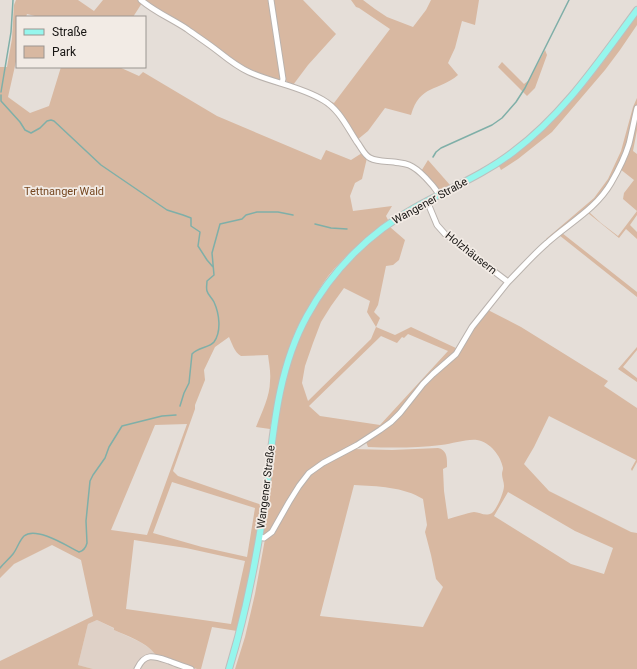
<svg xmlns="http://www.w3.org/2000/svg" width="637" height="669" viewBox="0 0 637 669" font-family="Roboto,sans-serif">
<style>
.built{fill:#dfd1c7}
.green{fill:#d8b8a1;fill-rule:evenodd}
.lines{fill:none;stroke-linecap:round;stroke-linejoin:round}
.stream{stroke:#7fafa8;stroke-width:1.5}
.minor-casing{stroke:#b9b2ad;stroke-width:7}
.major-casing{stroke:#bebebd;stroke-width:8}
.minor{stroke:#fff;stroke-width:5}
.major{stroke:#96f6ed;stroke-width:6}
.labels{text-anchor:middle;dominant-baseline:central;stroke-width:3.5;stroke-linejoin:round;paint-order:stroke}
.park-label{font-size:11px;fill:#754721;stroke:#f2ebe5}
.street-label{font-size:11px;fill:#181614;stroke:#f2ebe5}
</style>
<rect width="100%" height="100%" fill="#e5ded8"/>
<path class="built" d="M97,620L115,629L114,630L140,642L152,650L155,654L197,669H93L78,665L88,624Z"/>
<path class="green" d="M16,0H78L94,11L103,0H140L142,3L133,17H39L27,14L26,17H17V57L8,97L30,113L49,106L61,67H119L139,76L143,72L217,116L321,160L326,150L351,160L362,153L367,158L362,179L355,183L350,196L353,211L392,206L386,216L388,220C369,235 350,251 334,269C326,278 319,289 313,300C307,311 299,322 294,335C282,365 276,397 270,429L256,427C262,412 270,396 270,381C271,372 269,364 268,355L241,356C234,352 232,343 229,337L215,347L204,370L205,380L195,405V409L173,471L178,476L262,505L253,561L237,631L212,627L201,669H197L155,654C146,642 127,636 114,630V628L97,620L88,624L78,665L93,669H0V661L93,616L81,560L52,545L14,564L0,578V67H7L12,39L14,5ZM187,424L147,535L111,530L155,425ZM172,482L255,508L247,557L202,547L153,533ZM134,540L186,548L245,561L231,624L126,609Z
M143,0H270L281,76L280,80H278L244,69Z
M273,0H303L336,34L308,65L293,85L288,83L285,79Z
M351,0H363L375,9L387,17L413,27L426,10L431,0H479L475,25L462,21L455,48L448,63L458,75C438,92 420,84 411,115L385,108L368,131L357,140L325,99L334,103L390,29L359,8L356,7Z
M637,15V25L620,50L605,70L552,132L518,159L501,170L499,166C518,152 537,138 553,121C585,89 611,51 637,15Z
M545,50L547,55L535,88L527,96L498,67L502,62L524,84L529,80Z
M637,98V105L630,136L615,173L597,201L547,242L546,239L594,198L608,179L621,151L633,107Z
M637,115V130L633,151L637,154V215L630,225L637,232V239L626,229L619,238L588,213L589,212L601,223L618,236L637,211L623,199L624,193L634,180L620,169Z
M428,160L450,185L436,192L420,173Z
M390,227L405,240L399,260L393,265L386,266L378,305L374,312L380,318L376,327L395,335L411,327L458,349L401,411L379,430L308,472L268,534L263,536C266,509 269,483 273,457C278,413 285,365 305,324C325,285 355,252 390,227ZM344,288L370,301L367,312L376,327L371,339L308,401L302,383L305,366L313,343L321,322L331,306ZM408,334L448,351L380,425L320,416L309,406L381,336L397,343L402,337L404,338Z
M562,233L637,292V297L559,235Z
M488,310L521,327L608,381L604,386L637,408V462L632,471L631,469L636,460L549,416L534,447L524,464L549,491L631,532L637,533V669H235L245,637L255,594L265,539L305,481L316,469L351,449L392,450L438,448C448,450 447,460 447,467L443,469L444,491L448,519C455,517 467,513 474,512C480,512 485,517 492,513C497,509 504,492 504,486C504,482 502,478 502,474C502,471 503,471 503,468C501,456 490,442 477,440C465,439 453,444 441,445C417,448 392,448 368,447L366,442L392,423L429,380L456,356L473,329ZM354,485C377,486 404,487 423,499L427,525L425,532L431,555L436,579L443,587L423,627L320,616ZM508,492L575,531L613,548L604,574L571,564L494,516Z
M637,347V350L623,367L637,378V382L618,369Z"/>
<g class="lines">
<path class="stream" d="M1,92L11,32L13,0
M1,95V101L20,122L25,130L31,133L40,128L47,121L51,120L54,121L101,165L167,210L183,215L191,218V226L200,232L198,246L207,260L213,267
M433,157L436,152L441,148L492,125L502,118L516,102L525,88L569,0
M315,224L331,228L347,229
M180,406L184,393L189,383L192,354C198,347 209,348 214,342C222,331 219,313 214,302C212,298 208,295 207,291C206,288 207,284 207,281L214,275L212,253L220,224L242,219L246,215L257,212H278L293,215
M0,568C4,563 9,559 13,554C17,549 19,541 24,536C36,526 67,546 79,552C83,551 86,547 87,543L86,521L90,481L93,475L105,458L109,447L122,426L162,416L176,415"/>
<g class="minor-casing">
<path id="minor" d="M141,0C155,12 172,19 187,29C198,37 209,44 219,52C229,60 238,67 249,72C273,83 300,86 323,100C339,109 347,127 357,142C361,147 364,155 370,158C378,162 386,161 394,162C399,163 404,163 409,165C419,169 433,185 439,194
M271,0L283,79L282,83
M427,201L437,225L445,234L508,282C521,269 533,255 547,243C569,223 596,209 611,183C618,171 625,157 629,144C632,132 634,120 637,108
M260,537L264,538L272,532L289,502L299,486L309,473L323,463L357,445L380,430L391,422L400,413L423,384L433,374L456,354L472,327L508,282
M137,669C145,652 154,656 169,661C176,664 183,666 191,669"/>
</g>
<g class="major-casing">
<path id="major" d="M229,669C246,613 257,557 265,500C273,438 276,372 307,316C332,270 370,232 416,207C448,189 483,175 513,152C564,114 599,61 637,10"/>
</g>
<use href="#minor" class="minor"/>
<use href="#major" class="major"/>
</g>
<g class="labels">
<g class="park-label">
<text x="64" y="191">Tettnanger Wald</text>
</g>
<g class="street-label">
<text transform="translate(430 201) rotate(-29)">Wangener Straße</text>
<text transform="translate(471 253) rotate(38)">Holzhäusern</text>
<text transform="translate(266 487) rotate(-83)">Wangener Straße</text>
</g>
</g>
<rect x="16" y="16" width="130" height="52" fill="#f2ebe5" stroke="#9b9691"/>
<rect x="24" y="29" width="20" height="6" fill="#96f6ed" stroke="#9b9691"/>
<text x="52" y="36" font-size="12" fill="#181614">Straße</text>
<rect x="24" y="46" width="20" height="12" fill="#d8b8a1" stroke="#9b9691"/>
<text x="52" y="56" font-size="12" fill="#181614">Park</text>
</svg>
